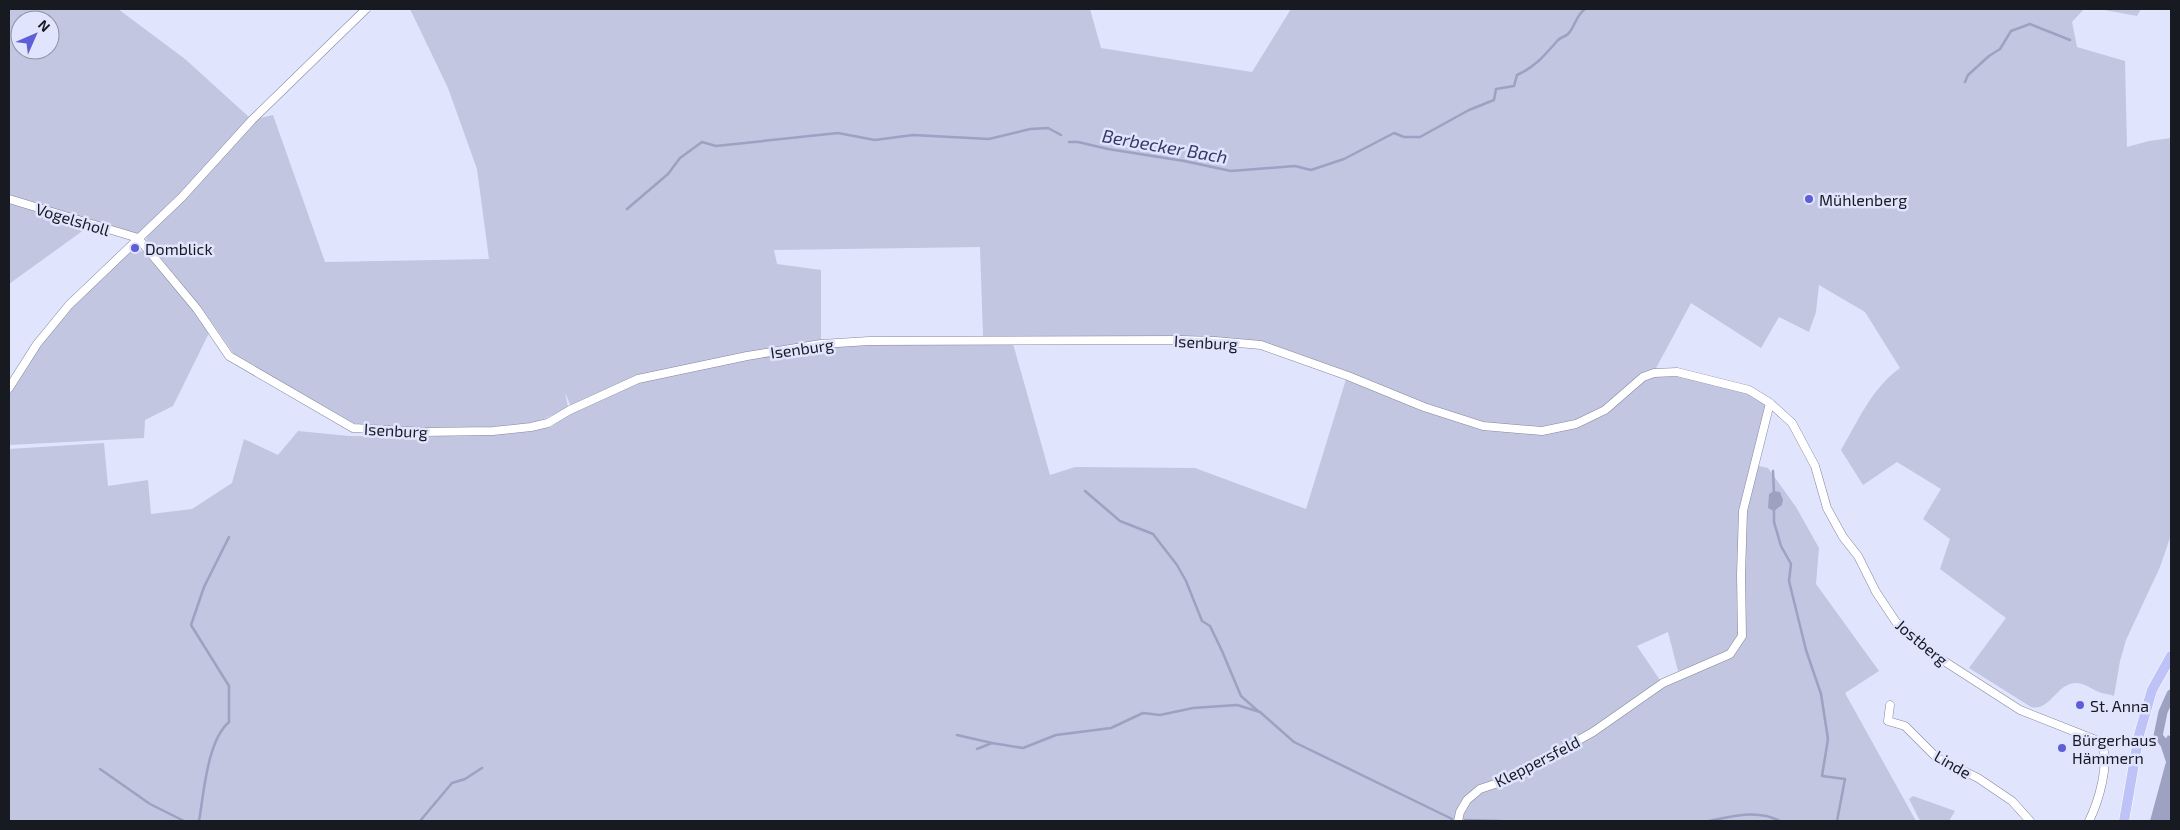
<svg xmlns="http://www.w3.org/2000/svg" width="2180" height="830" viewBox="0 0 2180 830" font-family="'Exo 2',sans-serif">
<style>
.green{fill:#c2c6e1;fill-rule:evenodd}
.water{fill:#9da1c2}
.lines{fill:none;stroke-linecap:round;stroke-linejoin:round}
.stream{stroke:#9da1c2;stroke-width:2.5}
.canal{stroke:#9da1c2;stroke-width:9}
.minor-casing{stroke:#83869d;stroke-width:9}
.major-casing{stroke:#fff;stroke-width:11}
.minor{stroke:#fff;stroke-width:8}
.major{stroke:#bdc2f7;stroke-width:10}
.poi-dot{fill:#5e5ed6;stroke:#e0e4fd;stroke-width:2}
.labels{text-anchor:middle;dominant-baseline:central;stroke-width:5;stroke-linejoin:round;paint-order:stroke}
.poi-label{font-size:16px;fill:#181a22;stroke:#e0e4fd;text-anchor:start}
.street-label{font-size:16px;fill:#181a22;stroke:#e0e4fd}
.water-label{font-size:18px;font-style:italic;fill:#363967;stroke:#e0e4fd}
</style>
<rect width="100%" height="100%" fill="#e0e4fd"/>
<path class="green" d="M9,9H118L185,59L250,118L180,196L137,235L9,198ZM20,20H50V50H20Z
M410,9H1090L1101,48L1252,72L1291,9H2084L2072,22L2077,47L2125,61L2127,147L2149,141L2171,138V535L2160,567L2126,640L2120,661L2114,696C2109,694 2104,694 2099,692C2089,688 2081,680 2070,684C2055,689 2048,711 2031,707L1969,668L2006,618L1940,569L1950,539L1923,519L1941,489L1897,462L1863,485L1841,450C1858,421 1872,388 1900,368L1865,312L1819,285L1816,312L1809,332L1779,317L1761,348L1691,303L1654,372H1677L1749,390L1770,403L1754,465L1768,468L1796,507L1819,548L1816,584L1879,671L1845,693L1916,821H9V449L104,443L108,486L148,480L151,514L192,509L232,483L244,439L278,455L298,431L349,436L424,437L493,433L551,427L573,412L565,392L568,407C557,413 546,419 533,423C512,428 487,427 464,427C428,428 389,432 354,423L234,354L201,307L148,243L146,238L252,120L273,115L325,262L489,259L477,169L448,88ZM980,247L983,336L1003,339L821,347V270L777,264L774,250ZM1012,340L1215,341L1261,345L1347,376L1306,509L1195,468L1075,467L1050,475ZM1668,632L1678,671L1725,656L1664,686L1637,646Z
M2099,9H2141L2137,16Z
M9,201L88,227L9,284Z
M143,251L194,310L209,333L173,406L145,420L144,438L9,445V392L39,346L71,307L129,252Z
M1913,796L1955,811L1949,821H1920L1909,799Z"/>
<path class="water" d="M1774,491L1780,492L1783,500L1782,505L1774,511L1768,508L1769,494Z
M2168,735L2171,737V821H2150L2166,762L2161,747Z"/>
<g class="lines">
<path class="stream" d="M1965,82L1968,75L1989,56L2000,49L2011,31L2030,24L2070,40
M1069,142H1078L1108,149L1184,161L1231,171L1295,166L1311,170L1344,159L1394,133L1404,137H1420L1469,110L1494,100L1496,89L1514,86L1517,75C1535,67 1545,55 1558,40C1561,37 1565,37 1568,34C1575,27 1576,15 1585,9
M627,209L668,174L680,158L702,142L716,146L838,133L875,140L913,135L989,139L1030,129L1048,128L1061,135
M1773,471L1774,494
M1085,491L1120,521L1153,534L1177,565L1186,581L1202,621L1210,626L1222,651L1241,696L1258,711
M1774,510V522L1781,546L1791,564L1789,581L1806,650L1821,694L1828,739L1822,776L1845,779L1837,821
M957,735L992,743
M977,749L992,743L1023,748L1056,735L1111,728L1143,713L1160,715L1193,708L1237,705L1260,712L1294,742L1452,819
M100,769L150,804L184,821
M1465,820L1501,821
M199,821C204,793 207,741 229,722V686L191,625L204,587L229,537
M420,821L452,783L465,779L482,768
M1709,821C1733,816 1757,809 1780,821"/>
<path class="canal" d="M2171,694L2163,712L2158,736L2171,751"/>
<g class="minor-casing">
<path id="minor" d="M9,199L138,238
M138,238L197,309L229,356L353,428L424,432L493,431L531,427L548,423L570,410L638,379L747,356L821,344L869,341L1181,340L1215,341L1261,345L1348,376L1424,407L1483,426L1542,431L1576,424L1605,410L1643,377L1654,373L1677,372L1749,390L1770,403L1792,423L1815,466L1827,508L1843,537L1858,556L1876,592L1896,622L1933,654L2020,710L2101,742C2111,762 2098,803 2089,821
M9,388L37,344L69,305L182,197L252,120L366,9
M1890,705L1888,721L1905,726L1937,758L1978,778L2012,801L2030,821
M1458,821L1460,812L1467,800L1480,789L1507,780L1593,732L1663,683L1730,654L1742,636L1741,575L1743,511L1770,403"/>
</g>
<g class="major-casing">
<path id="major" d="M2124,821L2139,735L2152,690L2171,656"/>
</g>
<use href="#minor" class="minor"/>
<use href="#major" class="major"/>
</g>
<g class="poi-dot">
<circle cx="1809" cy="199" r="5"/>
<circle cx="135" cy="248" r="5"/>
<circle cx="2080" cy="705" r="5"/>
<circle cx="2062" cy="748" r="5"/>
</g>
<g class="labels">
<g class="poi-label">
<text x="1819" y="199">Mühlenberg</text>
<text x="145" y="248">Domblick</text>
<text x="2090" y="705">St. Anna</text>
<text x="2072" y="739">Bürgerhaus<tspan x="2072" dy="18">Hämmern</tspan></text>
</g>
<g class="street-label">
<text transform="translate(73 219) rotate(17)">Vogelsholl</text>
<text transform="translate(1206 342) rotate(3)">Isenburg</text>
<text transform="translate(802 348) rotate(-8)">Isenburg</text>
<text transform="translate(396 430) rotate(3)">Isenburg</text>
<text transform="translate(1922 642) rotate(40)">Jostberg</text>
<text transform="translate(1537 761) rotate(-27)">Kleppersfeld</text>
<text transform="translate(1953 764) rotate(30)">Linde</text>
</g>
<g class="water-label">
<text transform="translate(1165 146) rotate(10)">Berbecker Bach</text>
</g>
</g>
<rect width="2180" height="830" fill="none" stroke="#181a22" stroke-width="20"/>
<g transform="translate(35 35) rotate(45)"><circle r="24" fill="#e0e4fd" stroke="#9093a5"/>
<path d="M0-4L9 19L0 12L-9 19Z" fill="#5e5ed6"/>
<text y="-8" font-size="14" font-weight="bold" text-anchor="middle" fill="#181a22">N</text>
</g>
</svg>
